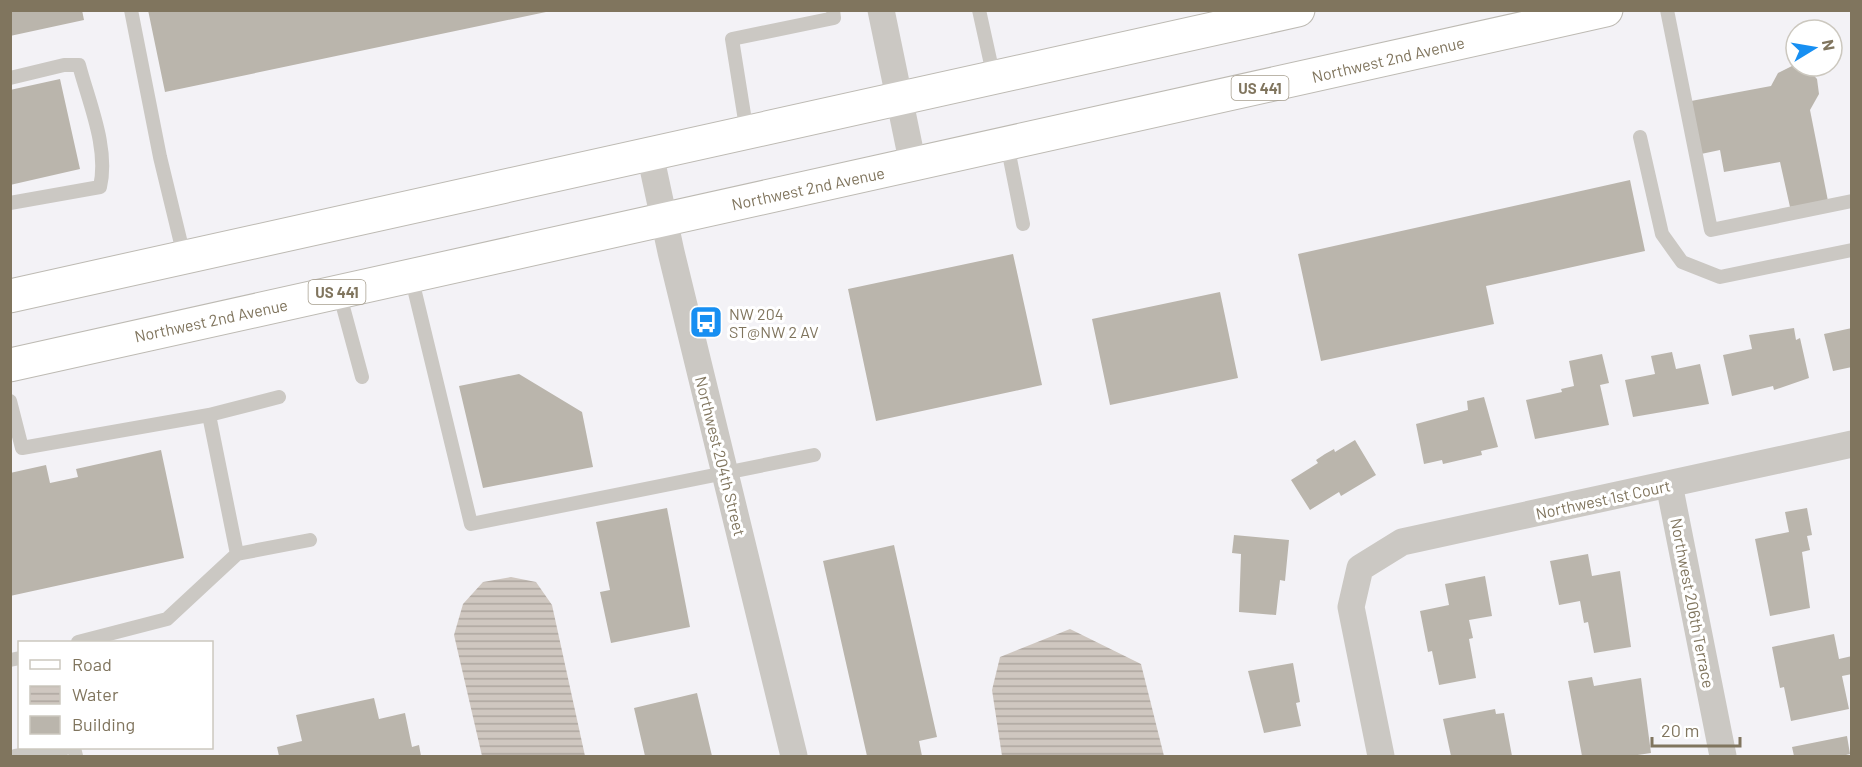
<svg xmlns="http://www.w3.org/2000/svg" width="1862" height="767" viewBox="0 0 1862 767" font-family="Barlow,sans-serif">
<style>
.water{fill:url(#water-rules)}
.building{fill:#bab5ac}
.lines{fill:none;stroke-linecap:round;stroke-linejoin:round}
.primary-casing{stroke:#bdbab3;stroke-width:35}
.service{stroke:#cbc8c3;stroke-width:14}
.minor{stroke:#cbc8c3;stroke-width:27}
.primary{stroke:#fff;stroke-width:33}
.labels{text-anchor:middle;dominant-baseline:central;stroke-width:6;stroke-linejoin:round;paint-order:stroke}
.shield{fill:#fff;stroke:#a69e8e;stroke-width:1.5}
.shield-label{font-size:15px;font-weight:bold;fill:#80755e}
.street-label{font-size:16px;fill:#80755e;stroke:#fff}
.poi-label{font-size:16px;fill:#80755e;stroke:#fff;text-anchor:start}
</style>
<defs>
<pattern id="water-rules" width="6" height="5" patternUnits="userSpaceOnUse" patternTransform="scale(1.5)"><rect width="6" height="5" fill="#cfc7c0"/><path d="M0 2.5h6" fill="none" stroke="#ada69f"/></pattern>
</defs>
<rect width="100%" height="100%" fill="#f3f2f6"/>
<path class="water" d="M511,577L536,582L552,605L585,756H482L454,635L463,604L483,582Z
M1070,629L1141,664L1164,756H1002L992,690L1000,657Z"/>
<path class="building" d="M10,10H82L84,20L10,36Z
M148,10H546V12L165,92Z
M1792,66L1807,68L1817,79L1819,94L1810,110L1828,201L1790,207L1780,162L1724,172L1720,150L1701,154L1691,101L1771,86L1778,73Z
M60,79L80,169L10,185V90Z
M1630,180L1645,251L1486,286L1494,324L1321,361L1298,254Z
M1013,254L1042,385L876,421L848,289Z
M1220,292L1238,378L1110,405L1092,319Z
M1794,328L1796,340L1800,338L1809,378L1774,390L1773,386L1732,396L1723,355L1752,349L1749,335Z
M1852,328V367L1833,371L1824,334Z
M1672,352L1676,369L1700,364L1709,404L1633,417L1625,380L1655,374L1651,356Z
M1602,354L1609,383L1600,385L1609,425L1535,439L1526,400L1562,392L1561,389L1574,386L1569,361Z
M519,374L582,412L593,467L483,488L459,386Z
M1484,397L1498,447L1481,451L1482,455L1443,464L1442,460L1424,464L1416,424L1468,410L1467,401Z
M1355,440L1376,475L1341,496L1339,492L1310,510L1291,480L1318,463L1316,460L1325,454L1334,449L1335,452Z
M161,450L184,558L10,596V473L46,465L50,483L78,477L76,469Z
M667,508L690,627L611,643L600,592L610,590L596,522Z
M1807,508L1812,535L1807,536L1810,550L1802,552L1810,608L1770,616L1755,539L1789,532L1785,512Z
M1234,535L1289,540L1285,581L1280,580L1276,615L1239,612L1241,554L1232,553Z
M894,545L937,737L919,741L922,756H867L823,561Z
M1588,554L1592,576L1620,571L1631,647L1594,653L1588,622L1584,623L1580,601L1559,605L1550,561Z
M1485,576L1492,616L1469,620L1473,638L1469,639L1476,678L1439,685L1432,651L1428,652L1420,611L1449,605L1445,584Z
M1834,634L1839,659L1852,656V674L1842,676L1849,709L1791,721L1784,687L1780,688L1772,647Z
M1293,663L1300,702L1296,703L1301,726L1264,733L1248,671Z
M1592,677L1594,686L1641,678L1651,753L1631,756H1582L1568,681Z
M697,693L712,756H645L634,708Z
M374,698L379,719L405,713L412,747L419,745L421,756H279L277,747L302,741L296,715Z
M1495,709L1496,714L1504,713L1512,756H1451L1443,719Z
M1847,736L1850,754L1842,756H1794L1792,747Z"/>
<g class="lines">
<g class="primary-casing">
<path id="primary" d="M10,296L1298,10
M10,365L1606,10"/>
</g>
<path class="service" d="M131,10L160,157L184,256
M979,10L994,78
M1667,10L1711,230L1852,201
M10,78L64,65H79C89,103 109,148 100,187L10,203
M747,133L732,39L834,18L833,10
M1640,137L1662,234L1682,262L1720,277L1852,250
M1007,144L1023,224
M411,276L471,524L814,455
M339,292L362,377
M10,401L22,448L209,415L237,554L167,619L78,642
M209,415L279,397
M237,554L310,540
M10,660L20,658
M74,748L76,756
M15,756L66,748"/>
<path class="minor" d="M881,10L913,165
M650,154L671,252L794,756
M1669,484L1723,756
M1381,756L1351,607L1360,568L1402,542L1852,444"/>
<use href="#primary" class="primary"/>
</g>
<defs>
<g id="bus-square" transform="scale(1.725)"><rect x="-9" y="-9" width="18" height="18" rx="4" fill="#178ff2" stroke="#fff"/><path d="M-5-6H5V4H4V6H2V4H-2V6H-4V4H-5ZM-3.5-4V0h7V-4ZM-3.5 1.2v1.5H-2V1.2ZM2 1.2v1.5H3.5V1.2Z" fill="#fff"/></g>
</defs>
<g fill-rule="evenodd">
<use href="#bus-square" x="706" y="322"/>
</g>
<g class="labels">
<g class="shield">
<rect x="1231.5" y="76" width="57" height="24" rx="4.5"/>
<rect x="308.5" y="280" width="57" height="24" rx="4.5"/>
</g>
<g class="shield-label">
<text x="1260" y="88">US 441</text>
<text x="337" y="292">US 441</text>
</g>
<g class="street-label">
<text transform="translate(1388 59) rotate(-13)">Northwest 2nd Avenue</text>
<text transform="translate(808 188) rotate(-12)">Northwest 2nd Avenue</text>
<text transform="translate(211 320) rotate(-12)">Northwest 2nd Avenue</text>
<text transform="translate(721 456) rotate(76)">Northwest 204th Street</text>
<text transform="translate(1603 499) rotate(-12)">Northwest 1st Court</text>
<text transform="translate(1693 603) rotate(79)">Northwest 206th Terrace</text>
</g>
<g class="poi-label">
<text x="729" y="313">NW 204<tspan x="729" dy="18">ST@NW 2 AV</tspan></text>
</g>
</g>
<rect width="1862" height="767" fill="none" stroke="#80755e" stroke-width="24"/>
<rect x="18" y="641" width="195" height="108" fill="#ffffff" stroke="#ccc8bf" stroke-width="1.5"/>
<rect x="30" y="660" width="30" height="9" fill="#ffffff" stroke="#ccc8bf" stroke-width="1.5"/>
<text x="72" y="671" font-size="18" fill="#80755e">Road</text>
<rect x="30" y="686" width="30" height="18" fill="url(#water-rules)" stroke="#ccc8bf" stroke-width="1.5"/>
<text x="72" y="701" font-size="18" fill="#80755e">Water</text>
<rect x="30" y="716" width="30" height="18" fill="#bab5ac" stroke="#ccc8bf" stroke-width="1.5"/>
<text x="72" y="731" font-size="18" fill="#80755e">Building</text>
<g transform="translate(1814 48) rotate(79)"><circle r="28" fill="#ffffff" stroke="#ccc8bf" stroke-width="1.5"/>
<path d="M0-4.5L10 22L0 15L-10 22Z" fill="#178ff2"/>
<text y="-9" font-size="16" font-weight="bold" text-anchor="middle" fill="#80755e">N</text>
</g>
<path d="M1652 737v9h88v-9" fill="none" stroke="#80755e" stroke-width="3"/>
<text x="1661" y="737" font-size="18" fill="#80755e" stroke="#ffffff" stroke-width="4.5" paint-order="stroke">20 m</text>
</svg>
